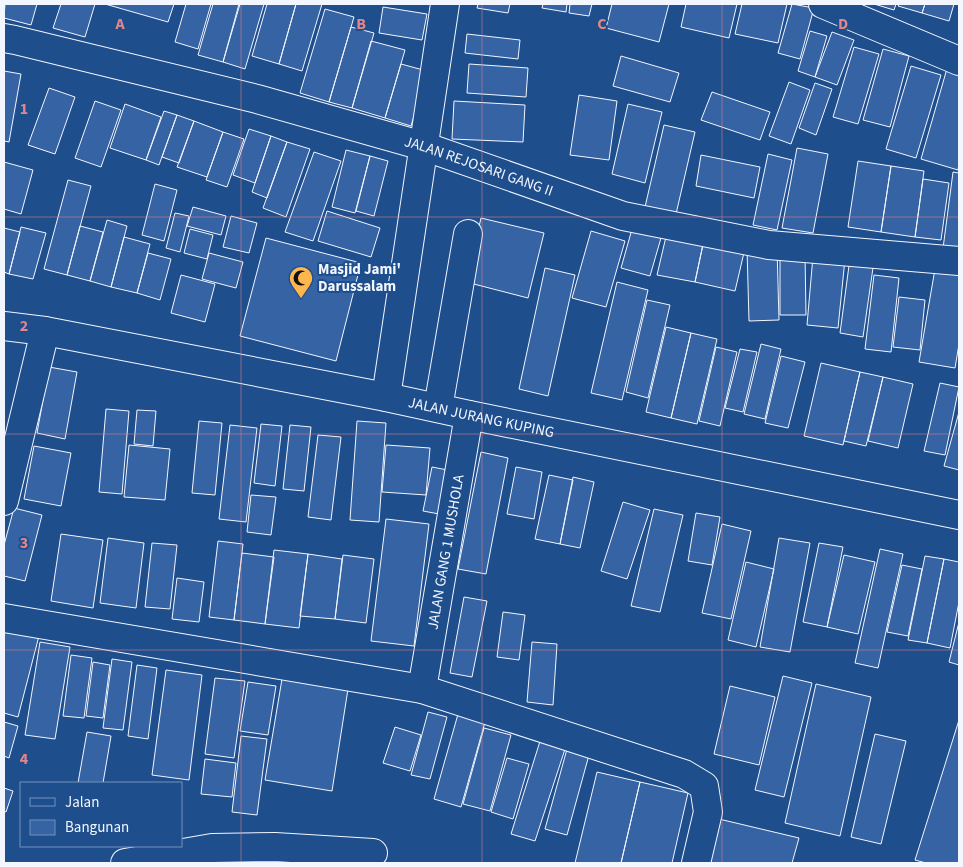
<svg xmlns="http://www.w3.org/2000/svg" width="963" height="867" viewBox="0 0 963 867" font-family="'Source Sans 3',sans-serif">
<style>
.building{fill:#3563a3;stroke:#f2f6ff}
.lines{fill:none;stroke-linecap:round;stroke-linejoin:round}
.minor-casing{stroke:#f2f6ff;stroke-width:30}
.minor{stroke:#1f4e8c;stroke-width:28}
.grid{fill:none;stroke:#e38589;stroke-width:1;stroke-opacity:0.55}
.labels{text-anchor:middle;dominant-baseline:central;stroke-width:4;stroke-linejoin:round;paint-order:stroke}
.street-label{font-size:15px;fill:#f2f6ff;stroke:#1f4e8c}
.poi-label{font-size:15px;font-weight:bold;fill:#f2f6ff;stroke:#1f4e8c;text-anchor:start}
.grid-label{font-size:16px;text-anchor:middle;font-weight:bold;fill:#e38589;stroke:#1f4e8c;stroke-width:4;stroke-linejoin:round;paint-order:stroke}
</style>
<rect width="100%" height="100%" fill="#1f4e8c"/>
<path class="building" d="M5,4H37L31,25L4,18Z
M61,4H95L85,37L53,28Z
M105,4H174L168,22Z
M186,4H211L198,49L175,42Z
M213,4H239L223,62L198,55Z
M240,4H264L245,69L223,62Z
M267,4H296L279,64L252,56Z
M296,4H322L302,71L279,64Z
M478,4H510L508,13L477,8Z
M543,4H567L566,12L542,8Z
M570,4H592L589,16L569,13Z
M612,4H669L659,42L606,28Z
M686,4H737L729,38L681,27Z
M742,4H787L778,43L735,34Z
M792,4L814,8L800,59L778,53Z
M874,4H896L894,10Z
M899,4H925L922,13L898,6Z
M925,4H954L949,21L922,13Z
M383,7L427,14L422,40L379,33Z
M325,9L354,17L329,102L300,93Z
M351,27L374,33L352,108L329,102Z
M810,31L827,36L815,77L798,71Z
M832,32L854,40L837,85L815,77Z
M467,34L520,40L518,59L465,53Z
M371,41L405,50L385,118L352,108Z
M854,47L879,54L858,124L833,117Z
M883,49L909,56L890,127L863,120Z
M621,56L679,73L670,102L613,86Z
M401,64L427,71L411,126L385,118Z
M469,64L528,68L526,97L467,93Z
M948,65L959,68V164L958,170L921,159Z
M911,66L941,75L916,158L886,149Z
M4,71L21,74L9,142L4,141Z
M789,82L810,90L791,144L769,136Z
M815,83L832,89L816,135L799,128Z
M49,88L75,97L55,154L28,145Z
M712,92L770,112L760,140L701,120Z
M579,95L617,101L609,160L570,155Z
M95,101L121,110L101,167L75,158Z
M454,101L525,105L523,142L452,139Z
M125,104L161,117L146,160L110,148Z
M628,104L662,112L645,183L612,174Z
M164,111L177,115L159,165L146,160Z
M177,115L194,121L179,163L162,157Z
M194,121L223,132L207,177L177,167Z
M664,125L695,132L676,214L645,207Z
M249,129L271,136L255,183L233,175Z
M223,132L244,139L227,187L206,180Z
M271,136L287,142L267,198L252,192Z
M287,142L310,149L286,217L263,208Z
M797,148L828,154L813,233L782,228Z
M346,150L370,156L355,213L332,207Z
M314,152L341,161L313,241L285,232Z
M768,154L792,160L777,230L753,225Z
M701,155L760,167L754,198L696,186Z
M370,156L388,161L374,216L356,211Z
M858,161L891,166L881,232L848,227Z
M4,162L33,170L21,214L4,209Z
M891,166L924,171L915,237L881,232Z
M953,172L959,173V258L942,256Z
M923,179L949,183L941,240L915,237Z
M68,180L91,186L67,275L44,269Z
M155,184L177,190L164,241L142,235Z
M193,207L226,216L221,235L187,226Z
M327,211L380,228L371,257L318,241Z
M175,213L189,216L180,252L166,248Z
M231,216L257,223L249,253L223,247Z
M481,218L544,233L528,298L466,282Z
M107,220L127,226L111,287L90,281Z
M634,222L663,231L650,276L621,268Z
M80,226L103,232L90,281L67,275Z
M21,227L46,233L33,279L9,274Z
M4,228L20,232L9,274L4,272Z
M668,228L705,235L695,282L657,275Z
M190,229L213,235L207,259L184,253Z
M591,231L625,241L606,307L572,298Z
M705,235L746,244L735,291L695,282Z
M124,237L150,244L137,293L111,287Z
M266,238L361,263L336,361L240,336Z
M777,247L779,320L749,321L747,248Z
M148,253L171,259L160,300L137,293Z
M209,253L243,262L236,288L202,279Z
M780,253H805L806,315H780Z
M813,256L845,259L838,328L807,325Z
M850,258L874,261L863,337L840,333Z
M936,263L959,267V344L955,368L919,362Z
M545,268L575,275L548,396L519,389Z
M181,275L215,284L205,322L171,313Z
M874,275L899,278L891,352L865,349Z
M617,282L648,290L622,400L591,393Z
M899,297L925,300L920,350L893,347Z
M647,300L670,305L648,398L626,392Z
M666,327L691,333L671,418L646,412Z
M691,333L717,339L697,424L671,418Z
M761,344L781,349L765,419L744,414Z
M716,347L737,352L720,426L699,421Z
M740,349L757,352L743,412L725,408Z
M781,356L805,362L788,428L765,423Z
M821,363L860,372L843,445L804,436Z
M49,367L77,372L65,439L37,433Z
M860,372L883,377L866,446L844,441Z
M883,377L913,384L898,448L868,441Z
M940,383L959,387L945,455L924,451Z
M106,409L129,411L122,494L99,492Z
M137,410L156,411L153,446L134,444Z
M959,412V470L944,466Z
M199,421L222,423L215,495L192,493Z
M357,421L386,423L379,522L350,520Z
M261,424L282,426L275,486L254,483Z
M230,425L257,428L246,522L219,519Z
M290,425L311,427L304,491L283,489Z
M318,435L341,437L331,520L308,517Z
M129,445L170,449L165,500L124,497Z
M386,445L430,448L426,495L382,492Z
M34,446L71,453L61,506L24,499Z
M481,452L508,458L486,574L458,569Z
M432,467L458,472L450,516L423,511Z
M516,467L542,472L534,519L507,514Z
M549,475L573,480L560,544L535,539Z
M573,477L594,482L580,548L560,544Z
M251,495L276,497L271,535L247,532Z
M623,502L650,510L627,579L601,571Z
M14,508L42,515L25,581L4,576V545Z
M654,509L683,515L660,612L631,606Z
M696,513L720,517L712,565L688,561Z
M386,519L429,524L414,646L371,641Z
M722,524L751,531L731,619L702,613Z
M61,534L103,540L93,608L51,601Z
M108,538L144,543L136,608L100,603Z
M779,538L810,543L790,652L760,647Z
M218,541L243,544L234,620L209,617Z
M152,543L177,545L170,609L145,607Z
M819,543L843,547L827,627L803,622Z
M880,549L903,554L878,668L855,663Z
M274,550L308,554L299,628L265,624Z
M242,553L274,557L265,624L234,620Z
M308,554L342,559L335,619L300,616Z
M343,555L374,559L366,623L335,619Z
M844,555L875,562L858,634L827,627Z
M925,556L944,559L927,643L908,640Z
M944,559L959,562V602L950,648L927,643Z
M746,562L774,569L756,647L728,640Z
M902,565L922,569L908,636L887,632Z
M177,578L204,582L199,622L172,619Z
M464,597L487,601L472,677L450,673Z
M503,612L525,615L519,660L497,657Z
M959,622V665L949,662Z
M4,623L40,632L18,717L4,713Z
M40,642L70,647L55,739L25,735Z
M532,642L557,644L553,705L527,702Z
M71,655L92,658L84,718L63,716Z
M112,659L132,662L123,730L103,728Z
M93,662L110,665L103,718L86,716Z
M137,665L157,668L148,739L128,736Z
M166,670L202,675L189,780L152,775Z
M783,676L812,683L784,797L755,790Z
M215,678L245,681L234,758L205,754Z
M282,679L348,689L332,791L265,780Z
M248,682L276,686L268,735L240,731Z
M816,684L871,697L840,836L785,823Z
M730,686L775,697L759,765L714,754Z
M460,707L487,715L461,807L434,799Z
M428,712L447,717L430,779L411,775Z
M959,720V863H926L915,860Z
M4,722L18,726L9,758L4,756Z
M395,727L421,735L410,771L383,763Z
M484,728L511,735L490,811L463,804Z
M87,732L111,736L103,783H78Z
M875,734L906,741L881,844L851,837Z
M241,736L267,739L257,815L232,812Z
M541,738L566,746L535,841L511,834Z
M567,749L589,755L567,835L545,829Z
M507,758L529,764L513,819L491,812Z
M205,759L236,763L232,797L201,794Z
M597,772L640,782L621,863H575Z
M640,782L688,793L672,863H621Z
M4,788L13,791L6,812L4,811Z
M719,819L799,838L792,863H708Z"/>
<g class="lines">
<g class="minor-casing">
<g id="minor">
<path d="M823,4L959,61"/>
<path id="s1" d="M4,38L15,40L257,99L423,146L623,216L769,245L959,261"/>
<path id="s2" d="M4,326L45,331L386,397L469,415L959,515"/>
<path d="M386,397L445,4"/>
<path d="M438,408L468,234"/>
<path d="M4,501L45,331"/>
<path d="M4,618L422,689L684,774L704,786L708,812L696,863"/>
<path id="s3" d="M422,689L469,415"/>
<path d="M125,863L212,848L275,847L373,853"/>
</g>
</g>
<use href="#minor" class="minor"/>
</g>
<path class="grid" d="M241,4V863M482,4V863M722,4V863M4,217H959M4,434H959M4,650H959"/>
<defs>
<g id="mosque-pin" transform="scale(1.25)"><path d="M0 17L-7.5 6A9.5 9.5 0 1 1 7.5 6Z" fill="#ffb74d" stroke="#1f4e8c"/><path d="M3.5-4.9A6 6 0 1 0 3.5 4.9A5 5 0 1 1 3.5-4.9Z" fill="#111"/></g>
</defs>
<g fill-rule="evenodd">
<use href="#mosque-pin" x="301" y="278"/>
</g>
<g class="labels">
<g class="street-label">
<text stroke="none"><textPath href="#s1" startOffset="492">JALAN REJOSARI GANG II</textPath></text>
<text stroke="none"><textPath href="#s2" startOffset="486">JALAN JURANG KUPING</textPath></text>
<text stroke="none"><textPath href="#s3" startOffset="139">JALAN GANG 1 MUSHOLA</textPath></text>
</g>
<g class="poi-label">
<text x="318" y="269">Masjid Jami'<tspan x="318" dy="17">Darussalam</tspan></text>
</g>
</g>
<g class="grid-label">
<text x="120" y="29">A</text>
<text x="361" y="29">B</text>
<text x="602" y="29">C</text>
<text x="843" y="29">D</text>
<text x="24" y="114">1</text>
<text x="24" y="331">2</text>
<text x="24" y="548">3</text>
<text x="24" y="764">4</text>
</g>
<rect width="963" height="867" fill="none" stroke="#f2f6ff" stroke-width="10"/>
<rect x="20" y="782" width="162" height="65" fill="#1f4e8c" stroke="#7391ba"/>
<rect x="30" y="798" width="25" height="8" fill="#1f4e8c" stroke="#7391ba"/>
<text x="65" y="807" font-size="15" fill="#f2f6ff">Jalan</text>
<rect x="30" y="820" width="25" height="15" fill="#3563a3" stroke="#7391ba"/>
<text x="65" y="832" font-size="15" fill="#f2f6ff">Bangunan</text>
</svg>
